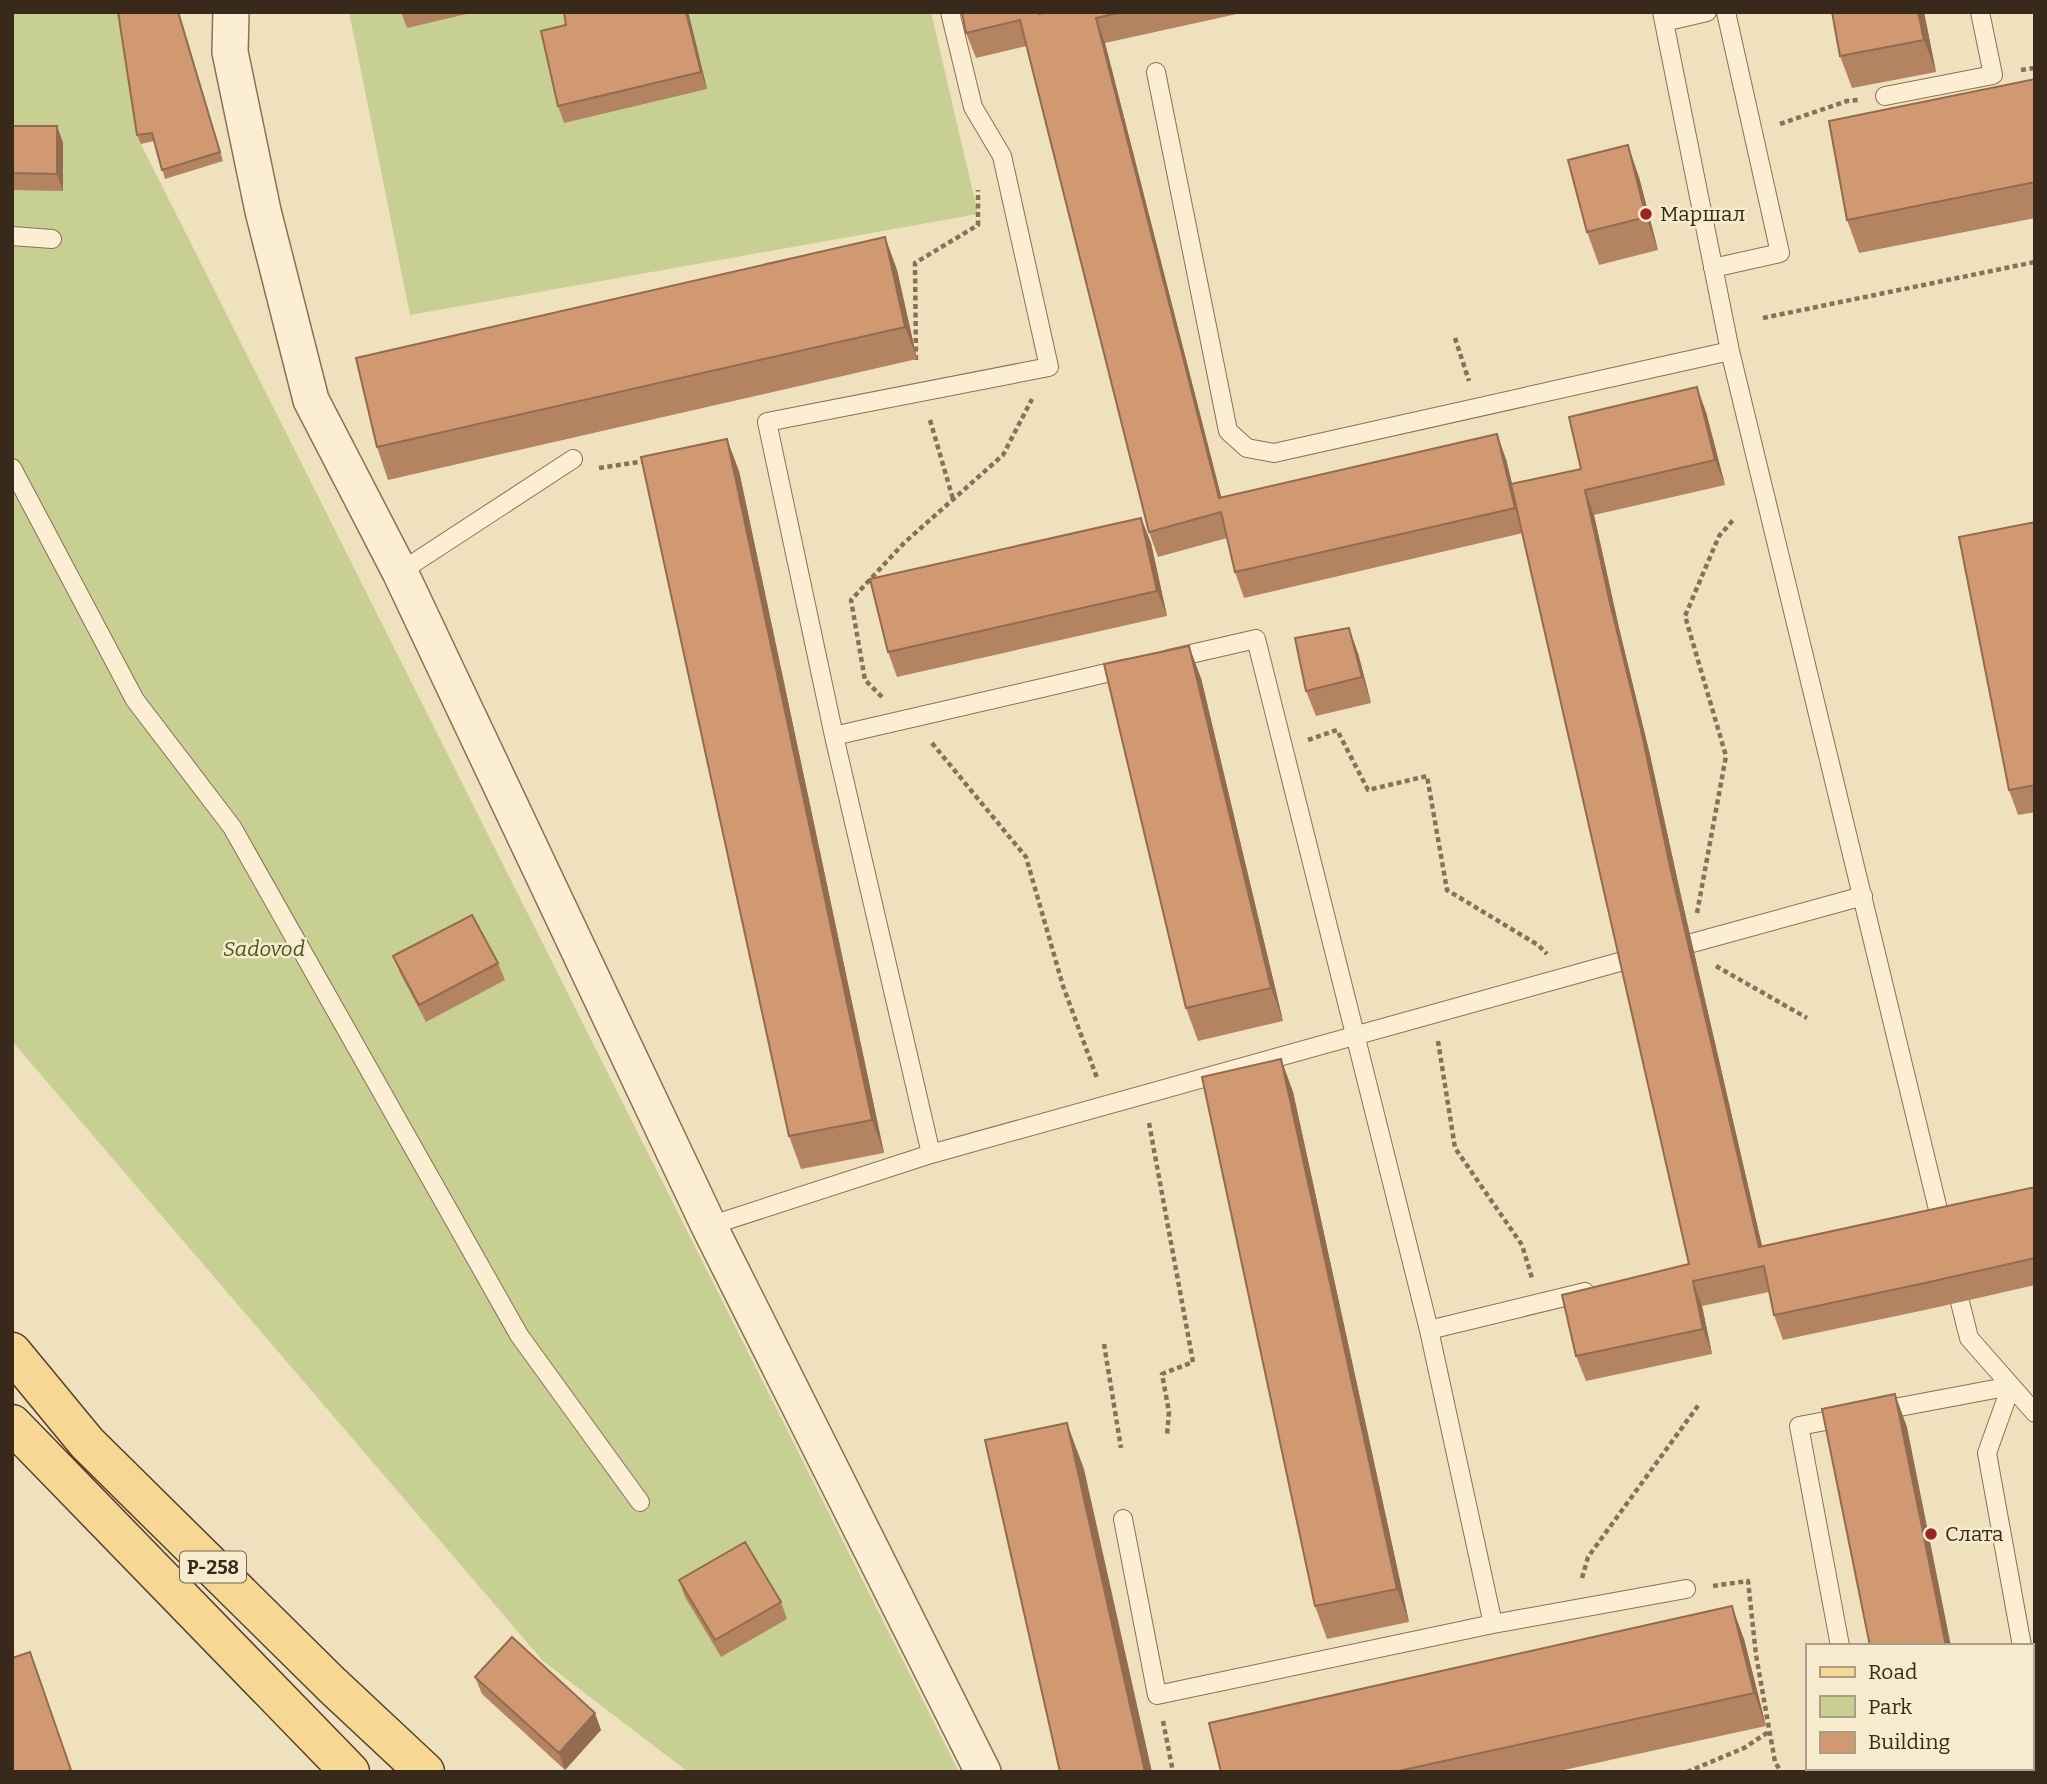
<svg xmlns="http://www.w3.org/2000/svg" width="2047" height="1784" viewBox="0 0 2047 1784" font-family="Bitter,serif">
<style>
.green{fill:#c7cf92}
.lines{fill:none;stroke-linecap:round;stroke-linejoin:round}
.lane-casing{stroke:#897156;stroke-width:20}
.street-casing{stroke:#897156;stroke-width:38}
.primary-casing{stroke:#573f2b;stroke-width:41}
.path{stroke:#897156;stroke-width:4.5;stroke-dasharray:5 3.5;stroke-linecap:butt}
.lane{stroke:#fbeed2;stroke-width:18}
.street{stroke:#fbeed2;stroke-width:35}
.primary{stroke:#f6d793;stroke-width:38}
.wall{fill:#b48462}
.shaded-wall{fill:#926b50}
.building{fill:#d19972;stroke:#926b50;stroke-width:2}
.poi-dot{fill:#9c2323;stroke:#f7ebce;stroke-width:2.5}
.labels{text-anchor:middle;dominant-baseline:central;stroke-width:5;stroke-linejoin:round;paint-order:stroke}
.shield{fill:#f7ebce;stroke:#716351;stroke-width:2}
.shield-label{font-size:19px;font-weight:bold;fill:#38291b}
.poi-label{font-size:21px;fill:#38291b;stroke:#f7ebce;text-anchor:start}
.park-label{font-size:21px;font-style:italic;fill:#485521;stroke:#f7ebce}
</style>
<rect width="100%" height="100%" fill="#f0e1be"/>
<path class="green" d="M12,12H120L141,144L959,1772H688L543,1661L12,1041Z
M349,12H931L978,214L410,315Z"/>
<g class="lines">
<g class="lane-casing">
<path id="lane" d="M1662,12L1730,351L1943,1230
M1664,22L1707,12
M1156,72L1228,431L1247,448L1274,453L1730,351
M1885,96L1993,75L1980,12
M12,236L52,239
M1713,268L1780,253L1726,12
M12,468L135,700L232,827L519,1335L640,1502
M400,572L573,459
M1169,659L1256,639L1429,1330L1585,1292
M834,736L1128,668
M1692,943L1863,896
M931,1154L834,736L767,422L1049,367L1002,156L973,107L950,12
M709,1226L931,1154L1623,961
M1960,1302L1969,1338L2035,1413
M1429,1330L1493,1624
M2011,1386L1987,1453L2022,1646
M1878,1411L2011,1386
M1123,1519L1157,1695L1493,1624L1686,1589
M1840,1646L1799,1426L1847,1417
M2031,1694L2034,1708
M2021,1772L2035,1769"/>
</g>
<g class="street-casing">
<path id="street" d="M231,12L230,52L263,211L311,400L400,572L709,1226L983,1772"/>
</g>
<g class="primary-casing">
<path id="primary" d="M12,1352L87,1443L332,1685L425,1772
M12,1424L350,1772"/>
</g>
<path class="path" d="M2021,70L2035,68
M1780,124L1847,101L1859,100
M1763,318L2035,262
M1455,338L1469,381
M916,360L915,263L978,225V190
M930,420L953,499
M599,468L646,461
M882,697L865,680L851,600L904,543L1003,455L1032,399
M1308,740L1337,730L1368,790L1427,776L1447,890L1538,945L1547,954
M932,743L1026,857L1063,986L1097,1078
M1697,913L1726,756L1685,616L1719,536L1734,519
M1716,966L1807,1018
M1438,1041L1455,1148L1522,1245L1532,1278
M1149,1123L1193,1362L1162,1374L1169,1412L1167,1435
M1104,1344L1121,1448
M1582,1578L1588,1557L1700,1403
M1713,1586L1748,1581L1756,1655L1775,1762L1781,1772
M1163,1721L1173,1772
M1687,1772L1744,1748L1770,1731"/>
<use href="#lane" class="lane"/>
<use href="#street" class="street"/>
<use href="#primary" class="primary"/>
</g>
<path class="wall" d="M118,12H179L223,161L165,179L154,141L141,144L137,135Z
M401,12H475L407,28Z
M564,12H688L707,89L564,123L558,106L566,25Z
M962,12H1246L1105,43L1221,497L1506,459L1512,484L1581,469L1706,412L1725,485L1594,515L1619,628L1650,755L1681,896L1762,1246L2035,1187V1285L1934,1308L1783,1340L1774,1315L1769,1292L1702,1306L1712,1354L1586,1381L1576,1356L1689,1264L1523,533L1244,598L1235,572L1227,538L1158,557L1149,532L1027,46L976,58L966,33Z
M1832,12H1924L1936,72L1852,88L1840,56Z
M2035,79V218L1859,253L1847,220Z
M12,126H57L63,143V191L12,190Z
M1639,177L1658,250L1599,265L1587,232Z
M885,237L897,270L917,359L388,480L377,447Z
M739,471L884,1153L801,1169L789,1136Z
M1141,518L1151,543L1167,616L897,677L888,652Z
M2035,522V812L2018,815L2009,790Z
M1358,653L1371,703L1316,716L1306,691Z
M1201,678L1283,1021L1198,1041L1186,1008Z
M393,956L498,963L505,980L426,1022L400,973Z
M1281,1059L1293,1092L1409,1622L1327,1639L1315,1606Z
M679,1580L781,1602L787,1619L721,1657L685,1597Z
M1744,1639L1766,1726L1555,1772H1221Z
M475,1677L601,1730L565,1770L482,1694Z
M1899,1768H1924L1906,1772H1900Z"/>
<path class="shaded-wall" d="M686,12H688L689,15L707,89L701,72Z
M1918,12H1924L1936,72L1924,40Z
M1096,18L1105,43L1228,523L1219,498Z
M57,126L63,143V191L57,174Z
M1628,145L1639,177L1658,250L1646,217Z
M885,237L897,270L917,359L905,327Z
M1697,387L1706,412L1725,485L1715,460Z
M1497,434L1506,459L1524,533L1515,508Z
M727,439L739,471L884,1153L872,1120Z
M1585,490L1594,515L1619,628L1650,755L1681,896L1768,1272L1759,1247L1610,603Z
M1141,518L1151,543L1167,616L1157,591Z
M1349,628L1358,653L1371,703L1362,677Z
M1189,646L1201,678L1283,1021L1271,988Z
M1281,1059L1293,1092L1409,1622L1397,1589Z
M1693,1281L1702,1306L1712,1354L1703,1329Z
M1895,1394L1907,1427L1951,1646H1946Z
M1067,1423L1084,1469L1152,1772H1145Z
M1732,1606L1744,1639L1766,1726L1754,1693Z
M595,1713L601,1730L565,1770L559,1753Z"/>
<path class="building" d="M118,12H178L220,152L162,170L152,133L137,135Z
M564,12H686L701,72L558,106L541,31L566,25Z
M962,12H1038L1039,14L1045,12H1122L1096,18L1219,498L1497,434L1515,508L1235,572L1221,512L1149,532L1020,20L966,33Z
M1832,12H1918L1924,40L1840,56Z
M2035,79V182L1847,220L1829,121Z
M12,126H57V174L12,173Z
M1628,145L1646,217L1587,232L1568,160Z
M885,237L905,327L377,447L356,358Z
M1697,387L1715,460L1585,490L1610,603L1641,730L1671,871L1759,1247L2035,1187V1258L1925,1283L1774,1315L1764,1266L1693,1281L1703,1329L1576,1356L1562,1295L1689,1264L1511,484L1581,469L1569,417Z
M727,439L872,1120L789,1136L641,457Z
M1141,518L1157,591L888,652L870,579Z
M2035,522V785L2009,790L1959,537Z
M1349,628L1362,677L1306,691L1295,638Z
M1189,646L1271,988L1186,1008L1104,664Z
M472,915L498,963L419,1005L393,956Z
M1281,1059L1397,1589L1315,1606L1202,1077Z
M1895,1394L1946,1646H1870L1822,1409Z
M1067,1423L1145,1772H1060L985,1440Z
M745,1542L781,1602L715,1640L679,1580Z
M1732,1606L1754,1693L1394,1772H1221L1209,1723Z
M512,1637L595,1713L559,1753L475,1677Z
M30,1652L71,1770L65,1772H12V1658Z"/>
<g class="poi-dot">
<circle cx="1646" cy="214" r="7"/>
<circle cx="1931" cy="1534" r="7"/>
</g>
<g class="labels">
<rect class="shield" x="180" y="1551.5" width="66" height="31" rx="5"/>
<g class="shield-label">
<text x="213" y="1567">Р-258</text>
</g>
<g class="poi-label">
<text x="1660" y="214">Маршал</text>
<text x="1945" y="1534">Слата</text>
</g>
<g class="park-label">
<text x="264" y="949">Sadovod</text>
</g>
</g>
<rect width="2047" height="1784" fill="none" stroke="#38291b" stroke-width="28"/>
<rect x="1806" y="1644" width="228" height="126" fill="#f7ebce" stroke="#ab9d86" stroke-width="2"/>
<rect x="1820" y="1667" width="35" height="10" fill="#f6d793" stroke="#ab9d86" stroke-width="2"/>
<text x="1868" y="1679" font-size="21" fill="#38291b">Road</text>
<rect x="1820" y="1696" width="35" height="21" fill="#c7cf92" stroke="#ab9d86" stroke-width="2"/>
<text x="1868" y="1714" font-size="21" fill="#38291b">Park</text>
<rect x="1820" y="1732" width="35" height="21" fill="#d19972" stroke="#ab9d86" stroke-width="2"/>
<text x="1868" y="1749" font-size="21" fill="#38291b">Building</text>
</svg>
